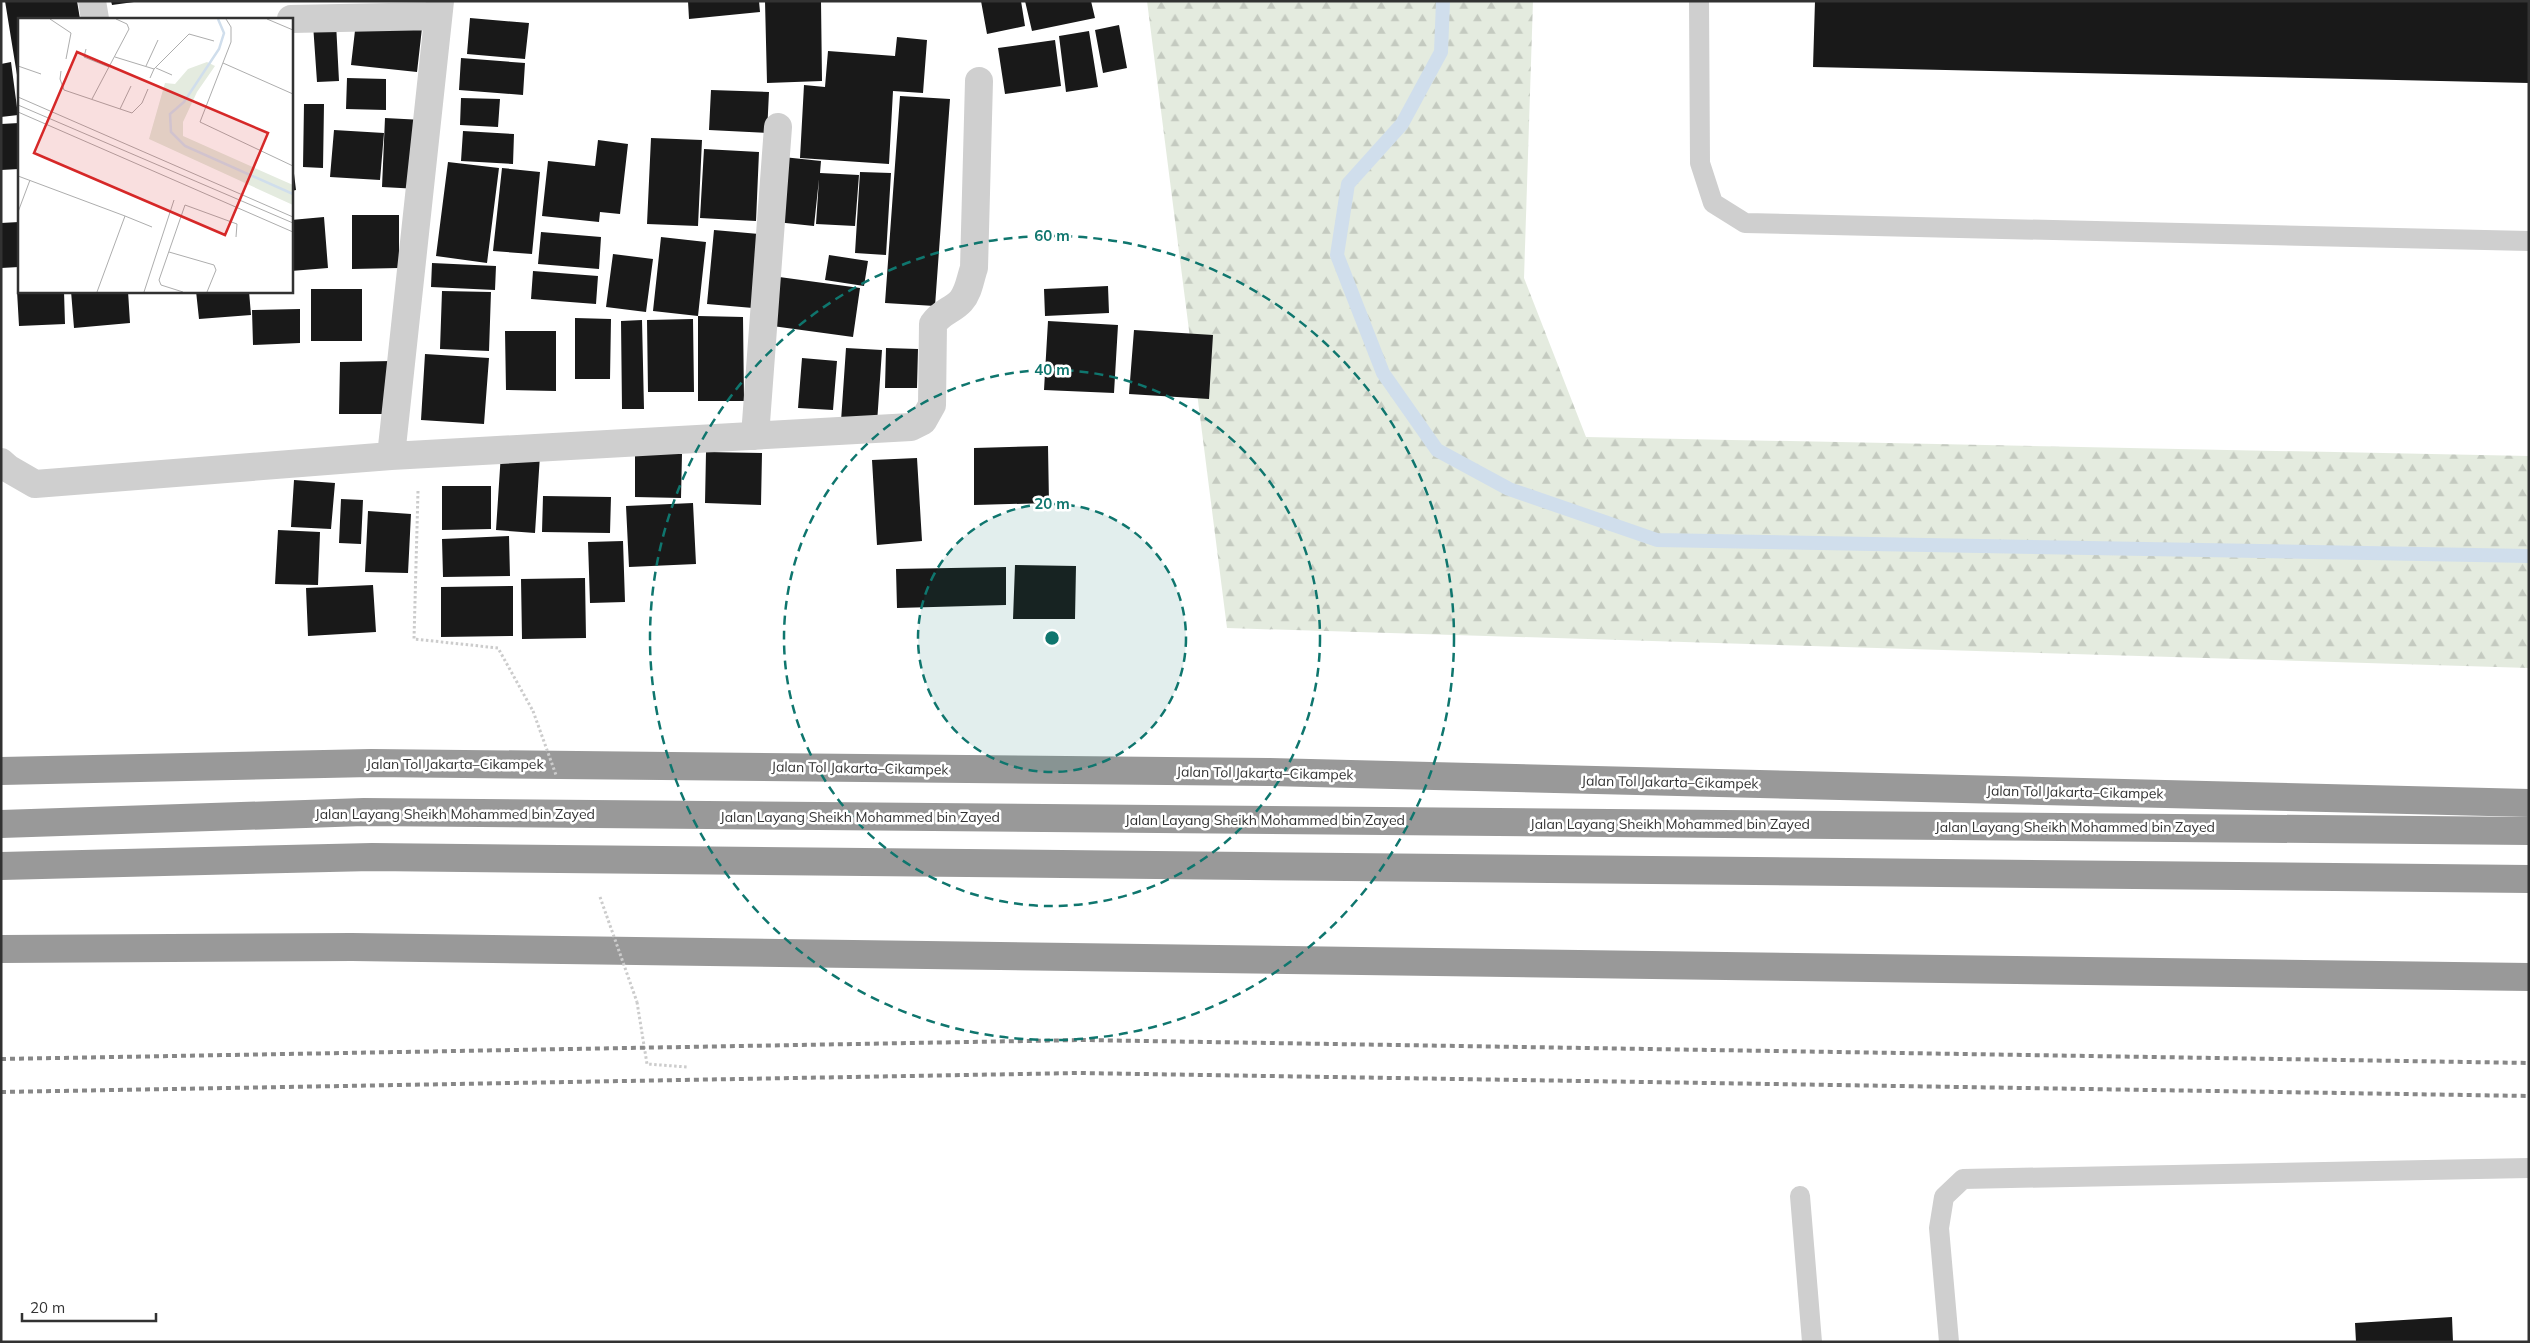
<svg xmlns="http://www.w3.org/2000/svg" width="2530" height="1343" viewBox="0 0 2530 1343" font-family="Mulish,sans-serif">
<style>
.forest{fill:url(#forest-firs)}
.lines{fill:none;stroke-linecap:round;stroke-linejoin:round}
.stream{stroke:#d0deec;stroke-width:14}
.building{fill:#191919}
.path{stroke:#ccc;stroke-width:3;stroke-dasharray:2.5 2.5;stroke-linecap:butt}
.service{stroke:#cfcfcf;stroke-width:20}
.minor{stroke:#cfcfcf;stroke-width:28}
.motorway{stroke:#999;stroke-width:28}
.rail{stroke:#878787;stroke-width:4;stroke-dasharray:5 4;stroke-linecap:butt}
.path-bridge{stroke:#ccc;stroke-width:3;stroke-dasharray:2.5 2.5;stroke-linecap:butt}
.motorway-bridge{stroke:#999;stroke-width:28}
.ring{fill:none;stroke:#0f766e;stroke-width:2.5;stroke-dasharray:9 6}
.labels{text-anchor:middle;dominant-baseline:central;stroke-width:5;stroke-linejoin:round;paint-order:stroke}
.street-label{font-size:14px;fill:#323232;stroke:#fff}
.inset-river{fill:none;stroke:#d0deec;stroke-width:2.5}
.inset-road{fill:none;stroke:#adadad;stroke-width:1}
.view{fill:#d62828;fill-opacity:0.15;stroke:#d62828;stroke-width:2.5}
.inset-edge{fill:none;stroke:#323232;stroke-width:2.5}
.centre{fill:#0f766e;stroke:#fff;stroke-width:2.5}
.ring-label{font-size:15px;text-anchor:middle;font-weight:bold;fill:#0f766e;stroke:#fff;stroke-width:5;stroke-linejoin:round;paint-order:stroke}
</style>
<defs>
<pattern id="forest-firs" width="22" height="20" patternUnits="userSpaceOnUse" patternTransform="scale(1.25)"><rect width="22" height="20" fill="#e4ebdf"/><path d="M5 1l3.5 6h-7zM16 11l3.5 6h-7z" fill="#c4cac0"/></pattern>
</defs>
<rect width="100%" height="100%" fill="#fff"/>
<path class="forest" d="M1147,1H1533L1524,278L1586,437L2529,456V668L1227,628Z"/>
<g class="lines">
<path class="stream" d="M1443,1L1441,52L1402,124L1348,184L1337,255L1383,373L1437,450L1509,489L1657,540L2529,556"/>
</g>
<path class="building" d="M5,1H77L80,19H19V74L17,75Z
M111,1H134V2L112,5Z
M688,1H759L760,12L689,19Z
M765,1H821L822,81L767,83Z
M981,1H1021L1025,26L987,34Z
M1025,1H1091L1095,18L1032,31Z
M1815,1H2529V83L1813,67Z
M470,18L529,23L525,59L467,54Z
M356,22L422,28L417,72L351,65Z
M336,23L339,81L317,82L313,24Z
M1119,25L1127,68L1103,73L1095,30Z
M1089,31L1098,87L1066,92L1059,36Z
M897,37L927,40L923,93L893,91L889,164L800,158L804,85L825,87L828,51L895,56Z
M1055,40L1061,86L1005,94L998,48Z
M461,58L525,63L523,95L459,90Z
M11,62L18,115L1,117V64Z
M347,78L386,79V110L346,109Z
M711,90L769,92L767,133L709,130Z
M900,96L950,99L935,306L885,303Z
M461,98L500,99L498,127L460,125Z
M304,104H324L323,168L303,167Z
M385,118L423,120L419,189L382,187Z
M19,123V169L1,170V124Z
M334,130L384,133L380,180L330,177Z
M463,131L514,134L513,164L461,161Z
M651,138L702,140L698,226L647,224Z
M598,140L628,144L620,214L600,212L599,222L542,216L548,161L595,166Z
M291,149L296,190L291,191Z
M704,149L759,152L756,221L700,218Z
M783,157L821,161L820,173L859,175L855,226L816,224L819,179L814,226L776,222Z
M448,162L499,168L487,263L436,256Z
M502,168L540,172L532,254L493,251Z
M860,172L891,173L886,255L855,253Z
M352,215H399V268L352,269Z
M324,217L328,268L291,271V220Z
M19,222V267L1,268V223Z
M714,230L759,234L753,308L707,304Z
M541,232L601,237L599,269L538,264Z
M661,237L706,242L698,316L653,311Z
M613,254L653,259L646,312L606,307Z
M829,255L868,261L864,286L825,280Z
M432,263L496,266L495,290L431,287Z
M533,271L598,276L596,304L531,299Z
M772,276L860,288L853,337L765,325Z
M1108,286L1109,313L1045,316L1044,289Z
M311,289H362V341H311Z
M17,291H64L65,324L19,326Z
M71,291H128L130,323L74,328Z
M196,291H249L251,315L199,319Z
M442,291L491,292L489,351L440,349Z
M300,309V343L253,345L252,310Z
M698,316L743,317L744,401H698Z
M575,318L611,319L610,379H575Z
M693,319L694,392H648L647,320Z
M642,320L644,409H622L621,321Z
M1048,321L1118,325L1114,393L1044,390Z
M1134,330L1213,335L1209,399L1129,394Z
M505,331H556V391L506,390Z
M846,348L882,350L877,423L841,421Z
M886,348L918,349L917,388H885Z
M425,354L489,358L484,424L421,420Z
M802,358L837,361L833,410L798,408Z
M392,361V414H339L340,362Z
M1048,446L1049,503L974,505V448Z
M706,452L762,453L761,505L705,503Z
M501,453L540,455L535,533L496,530Z
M635,454H682L681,498L635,497Z
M917,458L922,541L877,545L872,460Z
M294,480L335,483L331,529L291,527Z
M442,486H491V529L442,530Z
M543,496L611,497L610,533L542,532Z
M341,499L363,500L361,544L339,543Z
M693,503L696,564L629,567L626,506Z
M368,511L411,514L408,573L365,572Z
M278,530L320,532L318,585L275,584Z
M509,536L510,576L443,577L442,539Z
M623,541L625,602L590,603L588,542Z
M1015,565L1076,566L1075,619H1013Z
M1006,567V605L897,608L896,569Z
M585,578L586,638L522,639L521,579Z
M373,585L376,632L308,636L306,588Z
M513,586V636L441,637V587Z
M2452,1317L2453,1342H2356L2355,1323Z"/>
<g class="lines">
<path class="path" d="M418,491L414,639L498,648L533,711
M637,1002L647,1064L687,1067"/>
<path class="service" d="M1699,1L1700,163L1713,203L1745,223L2529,241
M1800,1196L1812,1342
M1949,1342L1939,1228L1944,1197L1963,1179L2529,1168"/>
<path class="minor" d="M92,1L95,19
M291,19L438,16
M755,436L778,127
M391,456L440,1
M1,462L9,469L35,484L391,456L911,427L923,421L932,405L933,324C942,311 952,311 961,301C969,292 970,279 974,268L979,81"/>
<path class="motorway" d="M1,771L371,763L1268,772L2529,803
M1,949L352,947L2529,977"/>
<path class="rail" d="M1,1059L1082,1040L2529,1063
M1,1092L1078,1073L2529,1096"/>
<path class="path-bridge" d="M533,711L556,775
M600,897L637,1002"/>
<path class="motorway-bridge" d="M1,824L364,812L2529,831
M1,866L372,857L2529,879"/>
</g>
<circle cx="1052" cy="638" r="134" fill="#0f766e" fill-opacity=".12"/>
<g class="ring">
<circle cx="1052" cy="638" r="134"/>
<circle cx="1052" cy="638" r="268"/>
<circle cx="1052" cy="638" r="402"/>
</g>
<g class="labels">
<g class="street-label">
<text x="455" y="764">Jalan Tol Jakarta–Cikampek</text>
<text transform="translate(860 768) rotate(1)">Jalan Tol Jakarta–Cikampek</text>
<text transform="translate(1265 773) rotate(1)">Jalan Tol Jakarta–Cikampek</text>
<text transform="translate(1670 782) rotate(1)">Jalan Tol Jakarta–Cikampek</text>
<text transform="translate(2075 792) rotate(1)">Jalan Tol Jakarta–Cikampek</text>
<text x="455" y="814">Jalan Layang Sheikh Mohammed bin Zayed</text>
<text x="860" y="817">Jalan Layang Sheikh Mohammed bin Zayed</text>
<text x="1265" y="820">Jalan Layang Sheikh Mohammed bin Zayed</text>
<text x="1670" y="824">Jalan Layang Sheikh Mohammed bin Zayed</text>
<text x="2075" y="827">Jalan Layang Sheikh Mohammed bin Zayed</text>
</g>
</g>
<g transform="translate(18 18)">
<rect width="275" height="275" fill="#fff"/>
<path d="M189,44L197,48L179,74L165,104V118L275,167V187L131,121L147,65L157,66L170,51Z" fill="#e4ebdf"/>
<path class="inset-river" d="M200,1L206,15L201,31L166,84L152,96L153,114L167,128L275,176"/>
<path class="inset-road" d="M32,1L53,15L48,41M208,1L213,9V24L182,104L275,148M249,1L275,12M68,31L66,39L91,49M97,39L136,51L132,60M205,45L275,76M0,48L23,56M128,48L140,22M138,50L154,57M136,51L171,16L196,23M43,53L42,61L46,72L114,95L124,85L130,71M0,79L275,199M74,81L111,11L109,6L98,1M0,87L275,205M102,91L113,68M0,94L275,214M0,158L107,198L79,274M0,194L12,162M107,198L134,209M151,234L196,247L198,252L189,274M126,274L156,182M165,274L143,267L141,262L167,187L219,206L218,219"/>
<path class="view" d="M59,34L250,115L207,217L16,135Z"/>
<rect width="275" height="275" class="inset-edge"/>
</g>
<circle cx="1052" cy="638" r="8" class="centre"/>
<g class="ring-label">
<text x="1052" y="241">60 m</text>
<text x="1052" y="375">40 m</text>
<text x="1052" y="509">20 m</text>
</g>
<rect width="2530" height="1343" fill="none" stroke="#323232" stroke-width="5"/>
<path d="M22 1313v8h134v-8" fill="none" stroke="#323232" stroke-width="2.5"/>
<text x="30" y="1313" font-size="15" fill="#323232" stroke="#ffffff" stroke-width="4" paint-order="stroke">20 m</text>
</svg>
